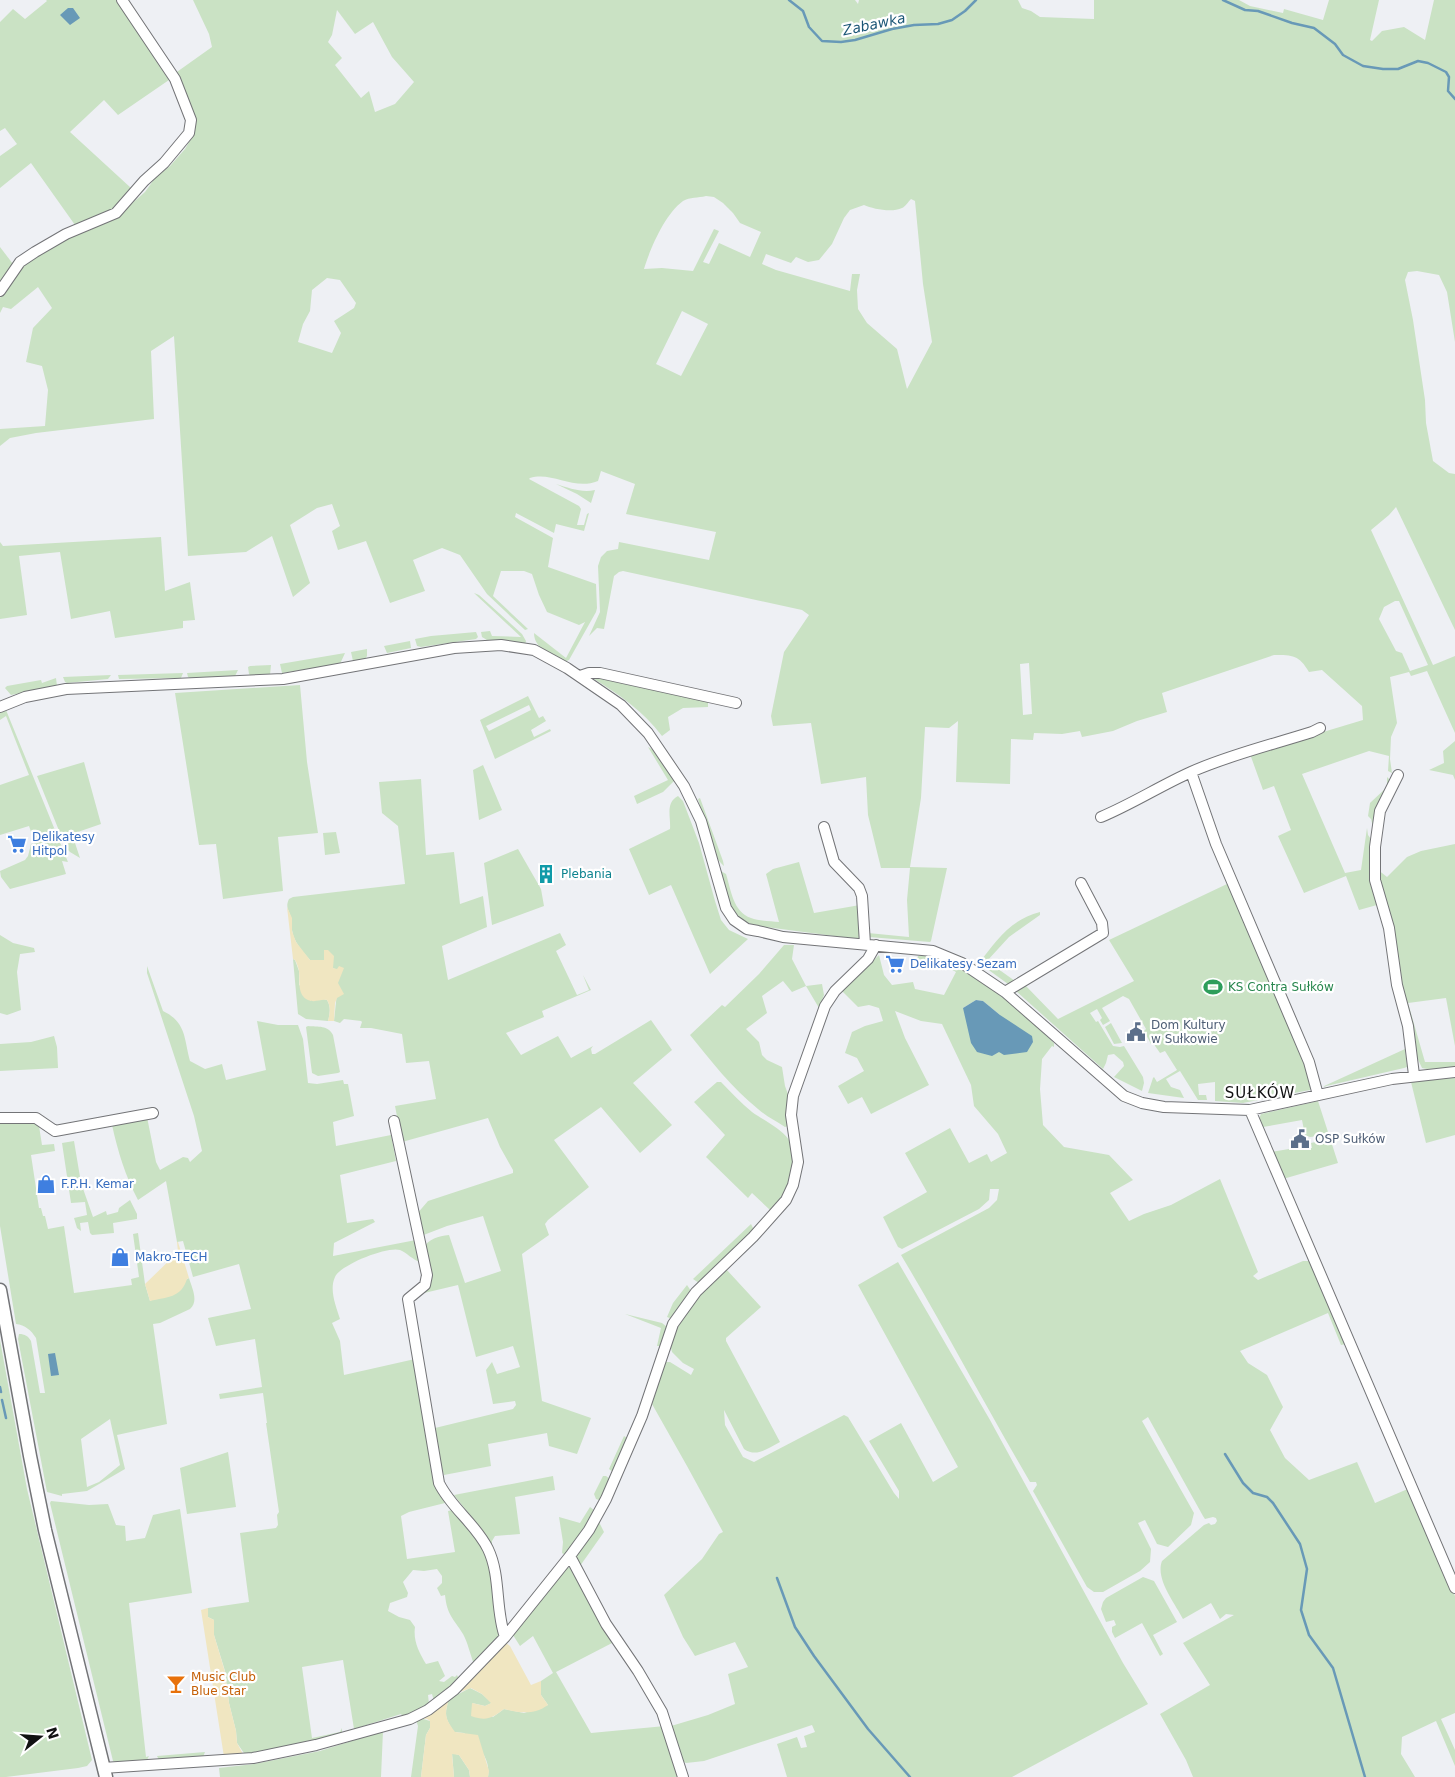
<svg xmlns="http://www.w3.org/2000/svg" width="1455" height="1777" viewBox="0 0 1455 1777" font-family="'DejaVu Sans',sans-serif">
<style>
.green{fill:#cae2c4;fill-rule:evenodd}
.sand{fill:#f0e6c1}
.water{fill:#6899b7}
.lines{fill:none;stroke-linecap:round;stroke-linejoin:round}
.stream{stroke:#6899b7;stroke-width:2.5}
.minor-casing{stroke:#737477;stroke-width:12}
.major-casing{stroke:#737477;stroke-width:15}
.minor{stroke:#fff;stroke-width:10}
.major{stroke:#fff;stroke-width:12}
.labels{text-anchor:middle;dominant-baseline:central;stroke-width:4.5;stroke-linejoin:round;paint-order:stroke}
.shop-label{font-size:12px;fill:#366cbe;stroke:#fff;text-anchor:start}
.culture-label{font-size:12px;fill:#0d838f;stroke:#fff;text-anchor:start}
.leisure-label{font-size:12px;fill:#27864d;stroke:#fff;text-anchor:start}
.service-label{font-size:12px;fill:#4e5e75;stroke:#fff;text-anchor:start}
.food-label{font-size:12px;fill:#c56008;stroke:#fff;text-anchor:start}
.water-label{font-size:14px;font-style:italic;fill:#1b5676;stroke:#fff}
.quarter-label{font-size:15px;letter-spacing:1px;fill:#111112;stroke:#fff}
</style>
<rect width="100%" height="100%" fill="#eef0f4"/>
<path class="green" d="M46,0H116L169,80L118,115L104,100L70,132L131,188L113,209L75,225L31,163L0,188V156L17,144L5,128L0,131V22L13,9L25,19L47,1Z
M193,0H855L858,4L859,0H1018L1022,8L1031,11L1040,17L1094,19V0H1239L1250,6L1283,13L1284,9L1323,20L1329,0H1379L1370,40L1372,41L1382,31L1404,27L1425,40L1434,0H1455V342L1447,292L1439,275L1417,271L1408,272L1405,280L1413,320L1425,400L1426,423L1433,461L1449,473L1455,474V630L1396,507L1389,515L1371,530L1433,665L1455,656V733L1427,671L1411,676L1409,672L1390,677L1397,723L1391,737L1390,759L1392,773L1388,771L1389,756L1369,751L1302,774L1345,873L1361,870L1367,828L1368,835L1373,842L1377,905L1359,910L1346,876L1304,893L1278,836L1291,830L1274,786L1263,790L1250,754L1363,720L1362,706L1322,670L1309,672C1299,655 1293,655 1274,655L1162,693L1167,712L1137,721L1113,731L1082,737L1080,731L1062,734L1034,733L1033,740L1011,739L1010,784L956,782L958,721L949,728L925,727L921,798L910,867L947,868L931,941L930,942L869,937L868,933L909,937L907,900L910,868H881L868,815L866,777L821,784L811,723L773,726L771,716L784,652L809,615L802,610L623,571L619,572L614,576L604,629L597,628L589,636L600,612L598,566L601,557L607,551L618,549L619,542L709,560L716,532L626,514L635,484L601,471L598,481C574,491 552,471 530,478L529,479L579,506L581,509L577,525H584L587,514L589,513L584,531L556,524L554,533L516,513L515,517L553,538L548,567L596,584L597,608L596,612L569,660L564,662C552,655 534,649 534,633L566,658L585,622L579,625L547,612L539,595L532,574L524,571H501L493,596L528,629L525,630L487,594L460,555L442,548L413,560L425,591L390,603L366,541L338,550L332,531L340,526L332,504L317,508L290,525L310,583L293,597L272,536L246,552L188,556L174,336L151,351L154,419L36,433L10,438L0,446V429L45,426L48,390L42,366L26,362L33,328L52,308L38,287L11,309L3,307L0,313V298L19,267L49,247L122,212L145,192L155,178L170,166L185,149L195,132L194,114L174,74L212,47L209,34ZM337,10L355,34L373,22L392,57L414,82L395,104L375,112L369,91L361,98L335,65L342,58L328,42L332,35ZM706,196L714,197L723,203L733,213L740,223L761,232L750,257L719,243L709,264L703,262L719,231L714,229L693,271L662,268L644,269C650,249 665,214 683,201C690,197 698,198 706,196ZM911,199L915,201L923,284L932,342L907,389L897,349L867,323L858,309L857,290L860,274H852L850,291L776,270L762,264L766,254L791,263L796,257L808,262L819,260L832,244L844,218L850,210L864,205C873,209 892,213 902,208C905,207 908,202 911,199ZM327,278L340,280L356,303L354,308L334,321L341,333L332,353L298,342L303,324L310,311L312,290ZM682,311L708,324L681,376L656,364ZM1395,601H1399L1428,665L1410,671L1402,653L1396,651L1379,619L1384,607ZM1029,663L1032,714L1023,715L1020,664Z
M0,247L13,264L0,285Z
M556,484C569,488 582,493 595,490L591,503L577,494Z
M161,537L165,591L190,582L195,620L183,621V628L115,638L110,611L71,619L60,552L19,556L27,615L0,619V542L3,546Z
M474,593L479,595L522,634L526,641L525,645L487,640L482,637L481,632L490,631L492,636L521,637Z
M476,632L478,637L476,639L421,647L417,646L415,639L431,636Z
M410,641L411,648L387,653L384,646Z
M367,649V656L365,659L353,661L351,652Z
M345,653L340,664L282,673L280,664Z
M271,665L270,675L251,676L249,674L248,667L250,666Z
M238,670L235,676L191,678L188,677L187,673Z
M183,673L181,678L119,679L118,675Z
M111,675L108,679L67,683L65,682L63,677Z
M595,676L708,701V707L683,708L668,717L670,730L662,736C643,711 620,695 594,679L593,677Z
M56,678L57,686L11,695L5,688L7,686L41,680L42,683Z
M300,685L307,762L318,833L278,837L283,891L223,899L216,844L199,845L175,693Z
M528,696L539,718L543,716L546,721L531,730L534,737L550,729L551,731L495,759L480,720ZM529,705L531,710L489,731L486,726Z
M3,710H6L68,862L62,861L66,874L10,889L1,877L0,871L25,860L28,856L31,844L35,843L29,826L0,835V785L29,775L6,716L0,720V713Z
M1455,741V780L1453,775L1429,770L1444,763L1443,751Z
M648,747C661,753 667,769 675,780L663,792L637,804L634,796L668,780Z
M84,762L101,824L72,834L80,858L70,852L66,848L37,776Z
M483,765L502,810L479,820L473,770Z
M1387,777L1391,781L1374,831L1371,819L1368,816L1370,803L1387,787Z
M421,779L426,855L454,852L460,904L483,896L487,927L442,946L448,980L560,933L566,945L556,951L577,995L589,990L583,975L591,990L542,1011L544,1017L506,1033L521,1055L558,1036L571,1058L593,1046L591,1049L592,1054H595L651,1020L672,1050L633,1083L672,1125L640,1153L601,1107L554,1140L589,1187L548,1220L545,1224L549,1235L522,1254L542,1401L591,1418L577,1454L549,1446L547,1433L488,1444L491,1466L444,1475L441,1465L435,1428L513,1409L516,1405L515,1401L493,1404L486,1370L492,1362L497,1374L520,1367L513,1346L476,1357L458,1285L420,1294L427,1289L423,1248C429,1239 438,1236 449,1235L465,1283L501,1271L483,1216L447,1226L421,1236L416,1215L428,1201L513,1173V1170L500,1147L488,1118L402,1142L395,1106L436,1099L429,1061L406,1063L402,1034L371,1028H360L362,1022L361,1021L344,1019L340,1023L334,1021L338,983L337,970L333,968V961L324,960H310C303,952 293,941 292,930C291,926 292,921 291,918C289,910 285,907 289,899L293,897L405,884L398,826L382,813L379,782Z
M678,796L683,801L699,843L715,901L721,920L729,930L748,939L710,974L671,885L649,895L629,849L670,829C671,817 665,803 678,796Z
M700,798L723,861L724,866C710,855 703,816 698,799Z
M336,832L340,853L325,855L323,833Z
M1455,844V1046L1446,998L1408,1003L1425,1062H1455V1068L1427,1069L1422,1068L1415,1053L1379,883L1377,869L1387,877L1407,857L1421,851Z
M518,849L541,889L544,906L492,925L484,863Z
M799,862L814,913L860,905L863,936L857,939L758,926C753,925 747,923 743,920C727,910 724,887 719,870L726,874C731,890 733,912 751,918C759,921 771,921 779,922L766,874L773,869Z
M1227,884L1295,1036L1311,1079L1310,1090L1243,1103L1215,1101V1082L1198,1084L1199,1095H1206L1207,1100H1198L1180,1071L1166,1079L1171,1087L1180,1090L1184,1098L1148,1093L1153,1078L1154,1077L1157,1082L1177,1070L1165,1051L1160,1053L1153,1043L1151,1044L1144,1031L1146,1029L1129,999L1123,996L1102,1008L1110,1021L1103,1025L1100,1020L1102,1018L1097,1009L1090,1013L1096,1022L1098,1021L1113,1046L1120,1047L1124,1046L1143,1077L1144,1083L1142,1091L1114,1077L1124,1066L1123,1062L1114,1054L1108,1055L1106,1063L1103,1069L1016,991L1019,987L1025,985L1058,1019L1134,981L1109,940Z
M1040,912V915L1009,937L987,961L1015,981L1008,984L979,963C996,941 1011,919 1040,912Z
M0,935L13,943L34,948L35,952L20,954L17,972L21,1010L7,1015L0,1013Z
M784,945H794L792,959L806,986L822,984L824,995L819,1008L806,986L792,992L783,981L762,996L767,1013L746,1029L759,1042L762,1055L767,1060L782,1067L785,1086L789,1097L788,1126L785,1127C776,1121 766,1116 758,1109C732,1088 711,1061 690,1035L722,1005L725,1007L759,974Z
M879,955L884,975L892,985L913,982L915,989L944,995L956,972L944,965L917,959L918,956C955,951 1021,1012 1048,1037L1054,1043V1047L1052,1046L1042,1059L1040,1089L1043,1125L1064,1147L1109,1155L1133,1180L1110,1193L1129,1221L1144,1214L1171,1205L1220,1179L1258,1272L1253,1276L1258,1280L1303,1261H1310L1346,1344L1341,1345L1328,1313L1240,1351L1248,1363L1267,1375L1283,1407L1270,1430L1285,1458L1309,1480L1357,1462L1375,1503L1410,1488L1455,1596V1713L1441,1719L1455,1750V1766L1436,1721L1402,1737L1401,1754L1415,1777H1193L1186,1760L1160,1714L1210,1685L1183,1643L1234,1615L1226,1614L1220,1619L1211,1603L1183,1619C1175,1603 1155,1579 1162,1561L1204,1525L1209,1523L1211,1525L1215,1524L1217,1521L1216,1518L1213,1517L1205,1519L1203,1516L1148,1417L1142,1421L1194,1513L1191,1525L1168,1547L1157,1544L1145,1520L1138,1523L1151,1549L1150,1562L1140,1571L1103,1592H1094L1087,1587L1033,1491L1037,1485L1036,1482H1030C986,1407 946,1330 901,1255L989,1208L997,1200L999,1189H990L989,1200L979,1209L902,1249L898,1247L883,1217L927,1192L905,1153L950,1128L969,1163L987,1154L991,1162L1007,1153L998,1134L974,1106L971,1085L942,1024L921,1021L895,1011L905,1038L929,1085L871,1114L862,1097L848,1104L838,1086L864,1071L857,1058L845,1053L852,1032L865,1026L883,1021L879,1008L869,1005L858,1007L842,991ZM976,1000L983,1001L1000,1015L963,1008Z
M293,959L295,960L299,971V985L323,999L327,1000C331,1007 330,1013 328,1021L306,1019L298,1014Z
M147,966L163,1011C186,1022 184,1038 190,1061L205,1069L222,1064L226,1080L266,1070L257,1021L278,1025H298L303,1039L308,1083L317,1084L343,1080L344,1084H348L354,1116L333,1122L336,1146L391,1135L396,1161L340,1175L347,1223L373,1219L375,1222L334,1243L333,1256L416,1240L420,1262C413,1260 407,1253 400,1250C387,1246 340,1265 335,1277C329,1290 336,1306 340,1319L332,1323L340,1341L344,1375L415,1359L434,1482L445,1503L409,1512L401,1516L407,1559L455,1552L448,1511L453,1510L465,1522L487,1554L500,1633V1637L474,1664C470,1654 468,1643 463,1634C453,1618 447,1615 445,1595L441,1596L437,1588L442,1583V1576L437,1569L424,1571L413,1570L403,1582L408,1593L407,1597L390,1603L388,1611L399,1617L410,1620L415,1627C413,1641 419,1652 426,1664L438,1661L445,1676L439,1681L444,1682L452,1676L455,1677L457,1675L459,1679L434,1701L432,1694L428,1695L429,1704L416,1712L403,1717L401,1714L354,1729L343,1660L302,1667L312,1738L340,1732L342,1728V1735L246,1756L237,1743L236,1731L229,1703L225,1671L214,1635V1620L208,1617V1608L249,1602L240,1533L276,1528L278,1525L277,1515L279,1512L266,1423H267L263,1393L220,1399L219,1394L262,1387L255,1339L216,1346L208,1318L251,1309L239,1264L193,1277L183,1241L177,1242L166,1181L138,1200C125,1175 118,1152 112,1125L147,1117L156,1162L160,1170L183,1157L188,1158L190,1162L202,1151L194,1116L147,973Z
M1111,1023L1122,1043L1114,1044L1105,1027Z
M308,1026C318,1027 328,1025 333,1035L340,1072L338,1073L318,1076L312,1073L306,1027Z
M54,1036L57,1047L58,1068L0,1071V1044L31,1042Z
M1405,1049L1407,1067L1404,1068L1322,1087Z
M1455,1078V1135L1426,1143L1411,1082L1426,1079Z
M717,1082H721C731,1092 741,1103 752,1112C763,1120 781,1128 789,1140C801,1161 787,1195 770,1210L752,1193L748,1198L706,1157L725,1135L694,1102Z
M1318,1101L1338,1163L1283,1179L1271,1152L1301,1147L1312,1148L1311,1143L1320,1141L1319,1136L1310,1137L1305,1135L1302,1120L1263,1127L1267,1142L1258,1121L1261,1114Z
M0,1122L35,1123L39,1126L42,1145L54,1144L55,1151L31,1155L39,1208H41L43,1216H45L48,1229L64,1226L74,1293L132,1285L131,1279L139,1277L133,1234L138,1233L145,1284L150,1301L189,1278C192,1288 199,1301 190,1309L160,1323L153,1324L167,1424L117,1435L125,1469L87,1491L62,1494V1496L47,1492L18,1339L19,1334C25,1334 28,1336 31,1341L40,1393H45L36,1338C31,1330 25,1325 16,1324L0,1226ZM110,1419L120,1465L99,1482L87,1487L81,1439Z
M74,1141L81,1183L93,1217L106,1211L107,1215L118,1212L119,1208L130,1200L137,1214V1219L113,1223L114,1233L92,1235L90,1233L88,1222L80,1223L81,1231L77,1228L74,1218L87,1215L85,1202L71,1203L62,1143Z
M751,1224L754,1230L699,1283L693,1279Z
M898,1262L990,1420L1123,1663L1148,1704L1012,1777H787L777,1744L797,1737L801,1748L807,1747L804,1736L815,1732L812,1725L704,1761L686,1763L681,1760L671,1726L708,1715L735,1704L728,1674L748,1667L735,1642L695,1656L683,1637L664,1595L702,1559L719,1534L723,1532L687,1466L652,1404L663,1368L666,1362H670L691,1375L694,1369L683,1363L672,1352L670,1344L680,1320L693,1301L726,1269L761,1307L726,1338V1341L780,1442C768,1448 757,1458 744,1449L724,1410L725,1425L743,1457L754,1462L844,1415L848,1417L894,1493L899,1499V1491L869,1441L901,1423L933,1482L958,1467L858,1285Z
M687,1285L691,1291L672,1319L667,1317L673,1303Z
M625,1314L662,1323L667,1327L661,1346H657L661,1328Z
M0,1340L27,1489L92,1760L87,1766L78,1768L6,1777H0Z
M624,1436L627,1438L613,1472L609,1469Z
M228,1452L236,1507L187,1514L180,1468Z
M553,1476L555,1490L515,1497L520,1534L495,1536L492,1541V1546L485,1534L454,1495Z
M603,1476H606L610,1479L602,1499L599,1500L596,1499L594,1494Z
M51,1501L89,1505L108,1504L116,1525L125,1526L126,1541L145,1538L153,1515L180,1509L192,1593L129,1603L146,1757L149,1756L147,1760L120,1764L113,1761L50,1503Z
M590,1507L594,1510L579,1538L565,1555L562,1553L563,1542L559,1517L580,1523Z
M599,1522L604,1532L580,1566L575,1558V1555Z
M567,1567L572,1568L614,1642L556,1672L591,1733L665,1726L680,1777H488C491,1757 477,1745 464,1733L454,1732C445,1718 444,1715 449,1699L470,1688L482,1694L492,1703L485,1706L472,1703L493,1717L504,1709L524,1713L548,1705L541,1695V1681L553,1673L533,1636L520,1646L513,1635L515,1629Z
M1143,1577L1154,1581L1177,1622L1153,1635L1163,1654L1160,1656L1142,1623L1115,1638L1112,1632V1627L1116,1625L1114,1620L1106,1622L1101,1609L1103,1602L1106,1598Z
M420,1718L430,1721V1728L426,1735L421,1777H411L418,1726L416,1720Z
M383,1731L381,1777H220L219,1768L254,1764L320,1751Z
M205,1752L203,1757L159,1760L157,1756Z
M452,1753L459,1755L469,1770L470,1777H454Z"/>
<path class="sand" d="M287,907L292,918V931L296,942L310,960H324V950H328L334,956L333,968L337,969L339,966L344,968L338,983L344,994L337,998L335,1003L334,1021H328C330,1013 331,1007 327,1000C320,999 315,1003 308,1000C297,995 300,981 299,971C298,967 297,963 295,960L293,959Z
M177,1242H178L189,1278L187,1279C181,1298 167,1297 150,1301L145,1284L178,1252Z
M208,1608V1617L214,1620V1635L225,1672L229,1703L236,1731L237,1743L243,1754L224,1757L201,1610Z
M506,1643L510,1646L531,1685L541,1681V1695L548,1705C534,1715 520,1713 504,1709C491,1719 486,1721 471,1716L472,1703L485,1706L491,1703L482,1694L471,1688L460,1692Z
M449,1699C444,1715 445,1718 455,1732L478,1735L489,1771L488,1777H470L469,1770L459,1755L452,1754L454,1777H421L426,1735L430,1728V1721L427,1719L420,1718Z"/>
<path class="water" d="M68,8H73L80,18L70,25L60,15Z
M976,1000L983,1001L1000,1015L1032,1036L1033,1042L1027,1052L1004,1055L999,1052L992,1056L977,1052L971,1043L963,1008Z
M55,1353L59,1375L51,1376L48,1354Z"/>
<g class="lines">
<path class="stream" d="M789,0L803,11L809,27L822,41L841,42L855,40L892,29L914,25L938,24L952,20L965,11L976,0
M1223,0L1245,10L1258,11L1292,23L1314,28L1335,44L1343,55L1363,66L1383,69H1398L1418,61L1428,63L1446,72L1449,77L1448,91L1455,99
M0,1387L1,1392
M2,1400L6,1418
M1225,1454L1243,1483L1253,1493L1267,1497L1273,1503L1300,1544L1307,1569L1301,1610L1309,1635L1333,1668L1365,1777
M777,1578L795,1627L814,1656L868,1729L910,1777"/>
<g class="minor-casing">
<path id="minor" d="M0,291L20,262L35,252L66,234L116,213L144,181L164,163L189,133L191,120L175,79L122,0
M580,676L589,673H600L736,703
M0,707L25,697L66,689L283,679L454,648L501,645L534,650L567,668L621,705L648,733L684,786L701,821L726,908L734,920L747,929L758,931L783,937L933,951L962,963L1005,992L1124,1096L1142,1103L1164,1107L1250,1110L1392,1079L1455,1072
M1191,772L1216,844L1309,1062L1318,1095
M1398,775L1380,811L1375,847V880L1389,928L1397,985L1408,1026L1414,1075
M1101,817C1132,804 1160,786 1191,772C1229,755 1271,745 1312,732L1320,728
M824,827L834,862L859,888L862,896L865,944
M1005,992L1103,933L1102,923L1081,883
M1250,1110L1455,1588
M0,1118H36L55,1131L153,1113
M394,1121L427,1275L425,1285L408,1299L439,1483C451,1508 476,1524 488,1549C501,1576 495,1609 505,1637
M570,1556L606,1624L638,1671L662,1712L683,1777
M103,1768L253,1758L316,1745L410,1719L428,1710L454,1690L505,1637L570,1556L589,1530L606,1499L642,1416L673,1324L696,1292L753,1237L786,1200L793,1185L798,1162L791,1115L793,1096L825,1006L835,991L868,959L876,945"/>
</g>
<g class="major-casing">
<path id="major" d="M0,1290L30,1456L45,1530L106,1777"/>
</g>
<use href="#minor" class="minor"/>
<use href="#major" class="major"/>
</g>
<defs>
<g id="supermarket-bare" transform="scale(1.5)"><path d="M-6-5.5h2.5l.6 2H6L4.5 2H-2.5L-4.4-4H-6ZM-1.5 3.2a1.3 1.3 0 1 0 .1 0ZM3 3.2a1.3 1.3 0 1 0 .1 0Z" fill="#3f7fe0" stroke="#fff" stroke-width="2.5" paint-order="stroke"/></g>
<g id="building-bare" transform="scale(1.5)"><path d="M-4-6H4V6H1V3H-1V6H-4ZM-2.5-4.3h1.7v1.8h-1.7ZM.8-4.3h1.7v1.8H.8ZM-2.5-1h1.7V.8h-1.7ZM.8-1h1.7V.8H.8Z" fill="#0f9aa8" stroke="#fff" stroke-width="2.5" paint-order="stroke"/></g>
<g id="stadium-bare" transform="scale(1.5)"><path d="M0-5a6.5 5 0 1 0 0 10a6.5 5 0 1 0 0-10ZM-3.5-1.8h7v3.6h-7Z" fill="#2e9e5b" stroke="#fff" stroke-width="2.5" paint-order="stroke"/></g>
<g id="civic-bare" transform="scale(1.5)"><path d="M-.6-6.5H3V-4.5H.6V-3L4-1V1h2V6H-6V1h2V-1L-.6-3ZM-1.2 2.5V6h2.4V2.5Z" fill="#5c6f8a" stroke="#fff" stroke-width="2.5" paint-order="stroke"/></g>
<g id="shop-bare" transform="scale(1.5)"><path d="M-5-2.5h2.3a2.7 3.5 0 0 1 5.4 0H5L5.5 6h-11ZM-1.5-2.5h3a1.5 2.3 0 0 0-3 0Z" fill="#3f7fe0" stroke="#fff" stroke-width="2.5" paint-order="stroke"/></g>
<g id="bar-bare" transform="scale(1.5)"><path d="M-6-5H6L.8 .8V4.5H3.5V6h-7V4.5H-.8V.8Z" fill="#e8710a" stroke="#fff" stroke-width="2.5" paint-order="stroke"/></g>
</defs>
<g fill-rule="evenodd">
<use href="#supermarket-bare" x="17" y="844"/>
<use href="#building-bare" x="546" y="874"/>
<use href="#supermarket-bare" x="895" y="964"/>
<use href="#stadium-bare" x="1213" y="987"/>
<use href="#civic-bare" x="1136" y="1032"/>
<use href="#civic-bare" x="1300" y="1139"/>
<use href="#shop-bare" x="46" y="1184"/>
<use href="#shop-bare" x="120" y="1257"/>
<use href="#bar-bare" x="176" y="1684"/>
</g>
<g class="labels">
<g class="shop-label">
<text x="32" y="837">Delikatesy<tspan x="32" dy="14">Hitpol</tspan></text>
<text x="910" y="964">Delikatesy Sezam</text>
<text x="61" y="1184">F.P.H. Kemar</text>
<text x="135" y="1257">Makro-TECH</text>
</g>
<g class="culture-label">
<text x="561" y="874">Plebania</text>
</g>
<g class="leisure-label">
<text x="1228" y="987">KS Contra Sułków</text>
</g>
<g class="service-label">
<text x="1151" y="1025">Dom Kultury<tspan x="1151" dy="14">w Sułkowie</tspan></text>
<text x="1315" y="1139">OSP Sułków</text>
</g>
<g class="food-label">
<text x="191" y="1677">Music Club<tspan x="191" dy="14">Blue Star</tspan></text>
</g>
<g class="water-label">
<text transform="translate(874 24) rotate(-12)">Zabawka</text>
</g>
<g class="quarter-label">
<text x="1260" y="1093">SUŁKÓW</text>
</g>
</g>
<g transform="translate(40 1737) rotate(73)" stroke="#ffffff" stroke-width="4" paint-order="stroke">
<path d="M0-4L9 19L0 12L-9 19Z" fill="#111112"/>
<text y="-8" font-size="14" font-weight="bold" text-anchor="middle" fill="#111112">N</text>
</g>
</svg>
